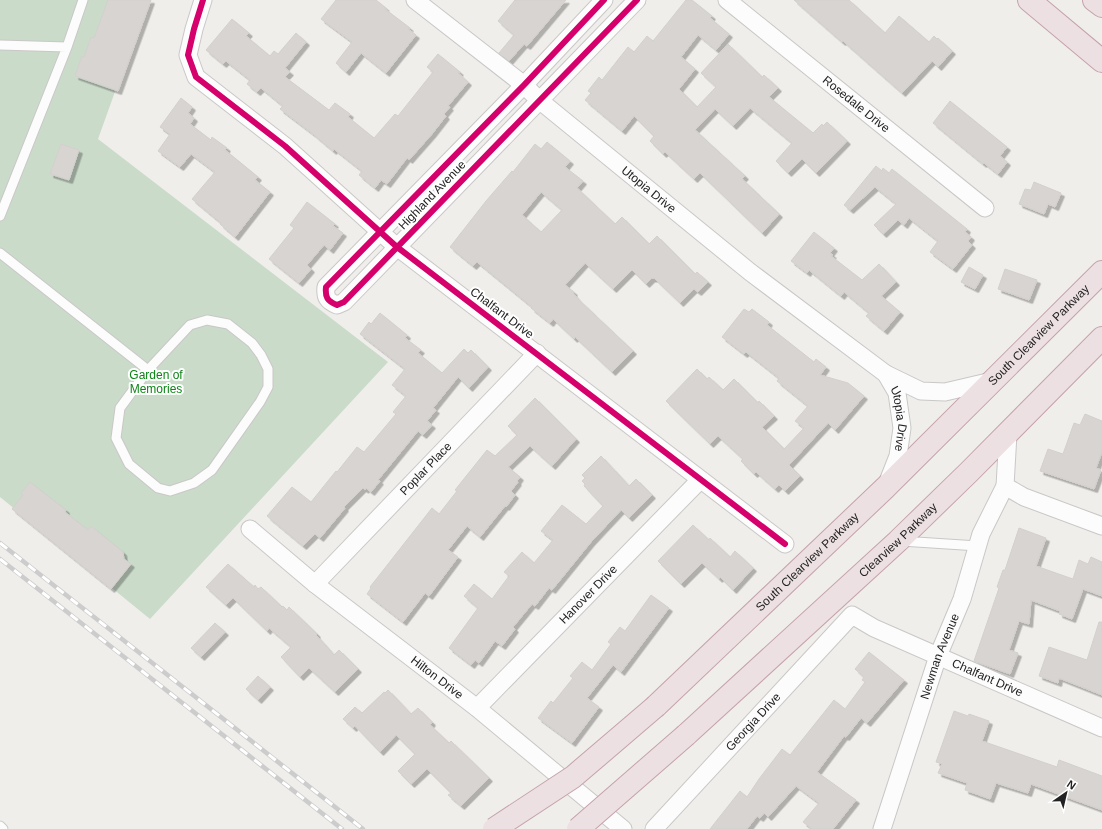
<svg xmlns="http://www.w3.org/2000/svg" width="1102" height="829" viewBox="0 0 1102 829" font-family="Helvetica,sans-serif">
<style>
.cemetery{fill:#cadbca}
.building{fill:#d7d4d2;stroke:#d3d0cc;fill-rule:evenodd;filter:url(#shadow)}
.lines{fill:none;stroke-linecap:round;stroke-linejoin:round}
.lane-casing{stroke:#c9c8c7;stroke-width:11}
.street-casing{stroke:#c9c8c7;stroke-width:19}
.highway-casing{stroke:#c5a2ac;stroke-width:24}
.lane{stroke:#fdfcfc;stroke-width:9}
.street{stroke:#fdfcfc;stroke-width:17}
.highway{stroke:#ece0e2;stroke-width:22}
.rail-casing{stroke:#ccc;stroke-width:4.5}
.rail{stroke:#fff;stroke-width:3;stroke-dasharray:9;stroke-linecap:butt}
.highway-bridge-casing{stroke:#c5a2ac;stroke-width:24;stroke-linecap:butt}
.highway-bridge{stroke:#ece0e2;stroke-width:22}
.cycleway-casing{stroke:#fff;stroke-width:8}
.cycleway{stroke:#d6006c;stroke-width:6}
.labels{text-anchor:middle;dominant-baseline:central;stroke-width:4;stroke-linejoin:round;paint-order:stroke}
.street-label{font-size:12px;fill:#222;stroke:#fff}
.park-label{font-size:12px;fill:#0c8416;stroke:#fff}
</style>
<defs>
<filter id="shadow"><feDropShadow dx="3.5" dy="3.5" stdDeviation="0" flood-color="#0004"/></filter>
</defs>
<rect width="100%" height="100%" fill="#f0eeeb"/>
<path class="cemetery" d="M0,0H148L98,139L388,362L150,619L0,497Z"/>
<path class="building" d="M108,0H151L118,91L75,76L82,56L84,57L91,37L94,38Z
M336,0H376L386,8L385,9L410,28L408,29L416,35L386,73L361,53L346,72L336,63L352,42L321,19Z
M515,0H566L527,46L524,44L509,61L499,53L514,35L498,21Z
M686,0H692L712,16L710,18L729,34L716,50L698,35L681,57L695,69L679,89L697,107L716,87L701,73L728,44L762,77L764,75L778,88L769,97L813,133L822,124L823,126L827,122L847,141L816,173L802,159L788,173L776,161L792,143L750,108L733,126L715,109L695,130L745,176L742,179L779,214L762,233L700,173L694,179L665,152L663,154L650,141L654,136L634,116L622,131L585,100L591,93L588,91L599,77L602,80L628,47L634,52L647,36L653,41Z
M794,0H849L885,33L899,16L929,42L934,36L937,39L938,38L952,51L938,67L932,61L902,93L877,71L843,41L842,42Z
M232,19L249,33L246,36L270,56L274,51L278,54L296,33L306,42L285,68L290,72L285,77L329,110L335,103L350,114L348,117L374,138L395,114L398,116L433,72L427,67L438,54L460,72L458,73L468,82L448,106L450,107L444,114L446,116L432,134L409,160L407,158L387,184L381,180L375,188L359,175L362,171L334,149L333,151L313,134L280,109L283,106L261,88L257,92L247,84L250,80L226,61L223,64L206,50Z
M181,98L192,107L188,113L194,118L190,124L211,140L212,137L227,148L225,150L258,177L255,180L270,192L235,237L220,224L221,223L192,199L215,172L191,154L180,167L158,151L170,134L160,127Z
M950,101L1007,147L1000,156L1007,162L998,174L984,163L983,164L933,123Z
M547,142L570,161L565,167L583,181L577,188L615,224L622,217L649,244L657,236L695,274L697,272L708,282L698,292L694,289L680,303L654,278L653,279L652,278L646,284L632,270L613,289L585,263L565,285L574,292L573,293L578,299L633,351L612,372L575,337L574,339L553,319L550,323L531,308L532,307L477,262L473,266L450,247L486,201L512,171L513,172L535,144L541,149ZM541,192L562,210L541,232L522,215Z
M61,144L79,150L69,180L50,174Z
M876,166L882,171L883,168L889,173L892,169L967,229L965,232L971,237L968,241L972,245L953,269L930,252L938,241L909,218L904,225L898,220L883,234L874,225L896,204L875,187L850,210L844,205Z
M1034,182L1061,193L1055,207L1048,204L1044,214L1019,204L1025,189L1031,190Z
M307,202L335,224L333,226L343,233L330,250L324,245L307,265L311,269L299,283L269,259L294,228L290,225Z
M814,232L834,248L830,253L833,255L831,256L862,280L879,264L896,282L881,296L900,312L884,331L866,316L869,313L844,292L841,296L809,270L807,273L791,261Z
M969,267L983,275L975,289L961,282Z
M1005,269L1037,280L1029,300L998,289Z
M744,309L749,312L752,309L769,322L767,325L814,362L816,359L826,367L820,375L848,383L864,396L835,430L828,423L789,465L800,476L785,491L779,485L775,489L756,472L754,474L741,461L743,459L718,436L710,444L666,401L697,369L707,379L709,377L723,390L734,379L758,403L759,401L774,416L762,427L784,449L804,428L795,421L808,406L777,381L779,378L746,352L744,354L722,337Z
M380,313L407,335L405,338L421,350L418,353L442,373L464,349L468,353L471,350L488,367L469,388L458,377L433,408L436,410L427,421L432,425L423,435L418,431L378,480L380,481L371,492L366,488L365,490L363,488L344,507L345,508L320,538L315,534L303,546L267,516L292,487L311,502L336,471L337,472L357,447L364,452L396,414L393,412L406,396L392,385L405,369L360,334L369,322L371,324Z
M535,398L576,439L552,466L530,446L508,467L520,477L517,481L518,482L511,491L515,495L506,507L505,506L480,537L467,526L448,550L458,557L429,596L425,593L403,622L367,594L371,588L370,587L432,508L439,514L457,491L455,490L487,450L495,456L517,435L508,426Z
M1085,414L1102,421V452L1096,468L1101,470L1094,489L1040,471L1048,449L1063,454L1074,423L1080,425Z
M601,456L629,486L636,479L652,495L629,518L621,510L591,542L552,590L549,588L535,606L532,604L513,627L515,629L502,646L495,641L479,663L475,660L471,665L449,648L478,608L464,596L474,584L492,599L509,576L504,572L522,552L534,563L553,540L541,531L562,505L586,524L603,506L584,486L585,484L582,481L585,478L582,475Z
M30,482L66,510L65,512L88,530L91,526L123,552L124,559L131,564L111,589L12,509L23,495L21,493Z
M693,525L709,540L710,538L730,557L735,551L753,568L733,590L720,577L719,579L702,563L681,584L658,561Z
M1019,528L1046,538L1036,566L1073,579L1079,560L1088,564L1091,557L1102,562V596L1083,589L1072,619L1059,614L1060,611L1031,600L1029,624L1019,621L1009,650L1018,653L1010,674L974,661L999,588L997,587L1003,570H1005Z
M228,564L254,587L255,585L258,589L261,587L282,607L283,606L287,610L289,607L317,634L316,635L334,655L339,650L358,669L335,692L309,668L300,677L281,657L291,647L269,628L267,631L233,598L226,605L206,587Z
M651,595L669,608L621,672L613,665L587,698L599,707L572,743L538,718L551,701L553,703L573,678L570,676L582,662L592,670L611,644L608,642L620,627L625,631Z
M1099,622H1102V695L1059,678L1058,683L1039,676L1049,647L1087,660Z
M215,623L225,632L201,657L191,648Z
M869,652L904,680L867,723L861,718L846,737L844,736L817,772L856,800L833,829H812L803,822L819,803L796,786L768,817L764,813L760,818L757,816L747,829H710L740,791L747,797L759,779L782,749L790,755L834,700L845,709L865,682L862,680L864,677L855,669Z
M258,676L270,687L258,700L246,689Z
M388,690L411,714L418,708L432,722L430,725L449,743L451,741L489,778L461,806L448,795L451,793L427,769L411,784L398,771L415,754L396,735L380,752L355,726L353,728L343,719L355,707L362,713L384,692L385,693Z
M954,711L968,716L969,714L989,721L982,741L1057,767L1059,760L1102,776V810L1031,784L1028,793L996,783L990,799L965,790L967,783L938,773L942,764L936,762Z"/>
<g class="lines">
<g class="lane-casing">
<path id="lane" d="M0,45L67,47
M0,216L67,47L83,0
M0,253L148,370
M207,320L228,324L252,343L261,355L268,369V387L260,402L212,470L194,483L170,491L158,488L129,464L116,438L120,408L148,370L190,325Z
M901,541L978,546
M0,826L3,829"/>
</g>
<g class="street-casing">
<g id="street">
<path d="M203,0L194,29L188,55L196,77L285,146L397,247L785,544"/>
<path id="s1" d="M415,0L524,85L539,100L750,272L886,374L921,391L945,392L992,381"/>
<path d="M604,0L524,85L326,287C325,297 327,301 337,305L344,302L637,0"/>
<path id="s2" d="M727,0L985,208"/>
<path id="s3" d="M886,374L897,393L902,428L898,456L887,484"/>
<path d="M1008,434L1005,486L1024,497L1102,526"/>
<path id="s4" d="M250,529L315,584L477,708L623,829"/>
<path id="s5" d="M315,584L537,353"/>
<path id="s6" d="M477,708L700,480"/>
<path id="s7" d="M654,829L852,615L874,628L1102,728"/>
<path id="s8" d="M882,829L938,656L962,599L981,534L1005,486"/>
</g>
</g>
<g class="highway-casing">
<g id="highway">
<path d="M1029,0L1102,61"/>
<path d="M1094,0L1102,6"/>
<path id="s9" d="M656,706L885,488L1102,272"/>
<path id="s10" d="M686,735L898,541L969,472L1102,338"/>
</g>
</g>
<use href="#lane" class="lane"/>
<use href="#street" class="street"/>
<use href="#highway" class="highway"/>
<g class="rail-casing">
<path id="rail" d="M0,543L363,829
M0,559L342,829"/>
</g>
<use href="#rail" class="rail"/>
<g class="highway-bridge-casing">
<path id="highway-bridge" d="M494,829L573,777L656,706
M578,829L686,735"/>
</g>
<use href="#highway-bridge" class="highway-bridge"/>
<g class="cycleway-casing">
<path id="cycleway" d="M203,0L194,29L188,55L196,77L285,146L397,247L785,544
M604,0L524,85L326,287C325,297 327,301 337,305L344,302L637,0"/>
</g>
<use href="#cycleway" class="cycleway"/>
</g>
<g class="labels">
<g class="street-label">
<text stroke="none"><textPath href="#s2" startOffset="166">Rosedale Drive</textPath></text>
<text stroke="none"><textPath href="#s1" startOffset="301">Utopia Drive</textPath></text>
<text transform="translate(432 195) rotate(-46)">Highland Avenue</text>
<text transform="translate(502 313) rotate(37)">Chalfant Drive</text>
<text stroke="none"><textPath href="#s9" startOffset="533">South Clearview Parkway</textPath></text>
<text stroke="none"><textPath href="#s3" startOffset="48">Utopia Drive</textPath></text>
<text stroke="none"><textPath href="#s5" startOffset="160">Poplar Place</textPath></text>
<text stroke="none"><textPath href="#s10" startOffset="288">Clearview Parkway</textPath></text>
<text stroke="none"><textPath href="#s9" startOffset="209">South Clearview Parkway</textPath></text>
<text stroke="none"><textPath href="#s6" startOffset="159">Hanover Drive</textPath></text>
<text stroke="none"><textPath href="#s8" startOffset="182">Newman Avenue</textPath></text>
<text stroke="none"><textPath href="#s4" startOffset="239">Hilton Drive</textPath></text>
<text stroke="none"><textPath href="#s7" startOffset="441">Chalfant Drive</textPath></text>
<text stroke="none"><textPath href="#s7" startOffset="146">Georgia Drive</textPath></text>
</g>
<g class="park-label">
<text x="156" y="375">Garden of<tspan x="156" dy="14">Memories</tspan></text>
</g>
</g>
<g transform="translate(1066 793) rotate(34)" stroke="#ffffff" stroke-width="3" paint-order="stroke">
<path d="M0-3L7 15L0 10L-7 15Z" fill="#222222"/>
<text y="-6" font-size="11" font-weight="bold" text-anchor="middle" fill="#222222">N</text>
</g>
</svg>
